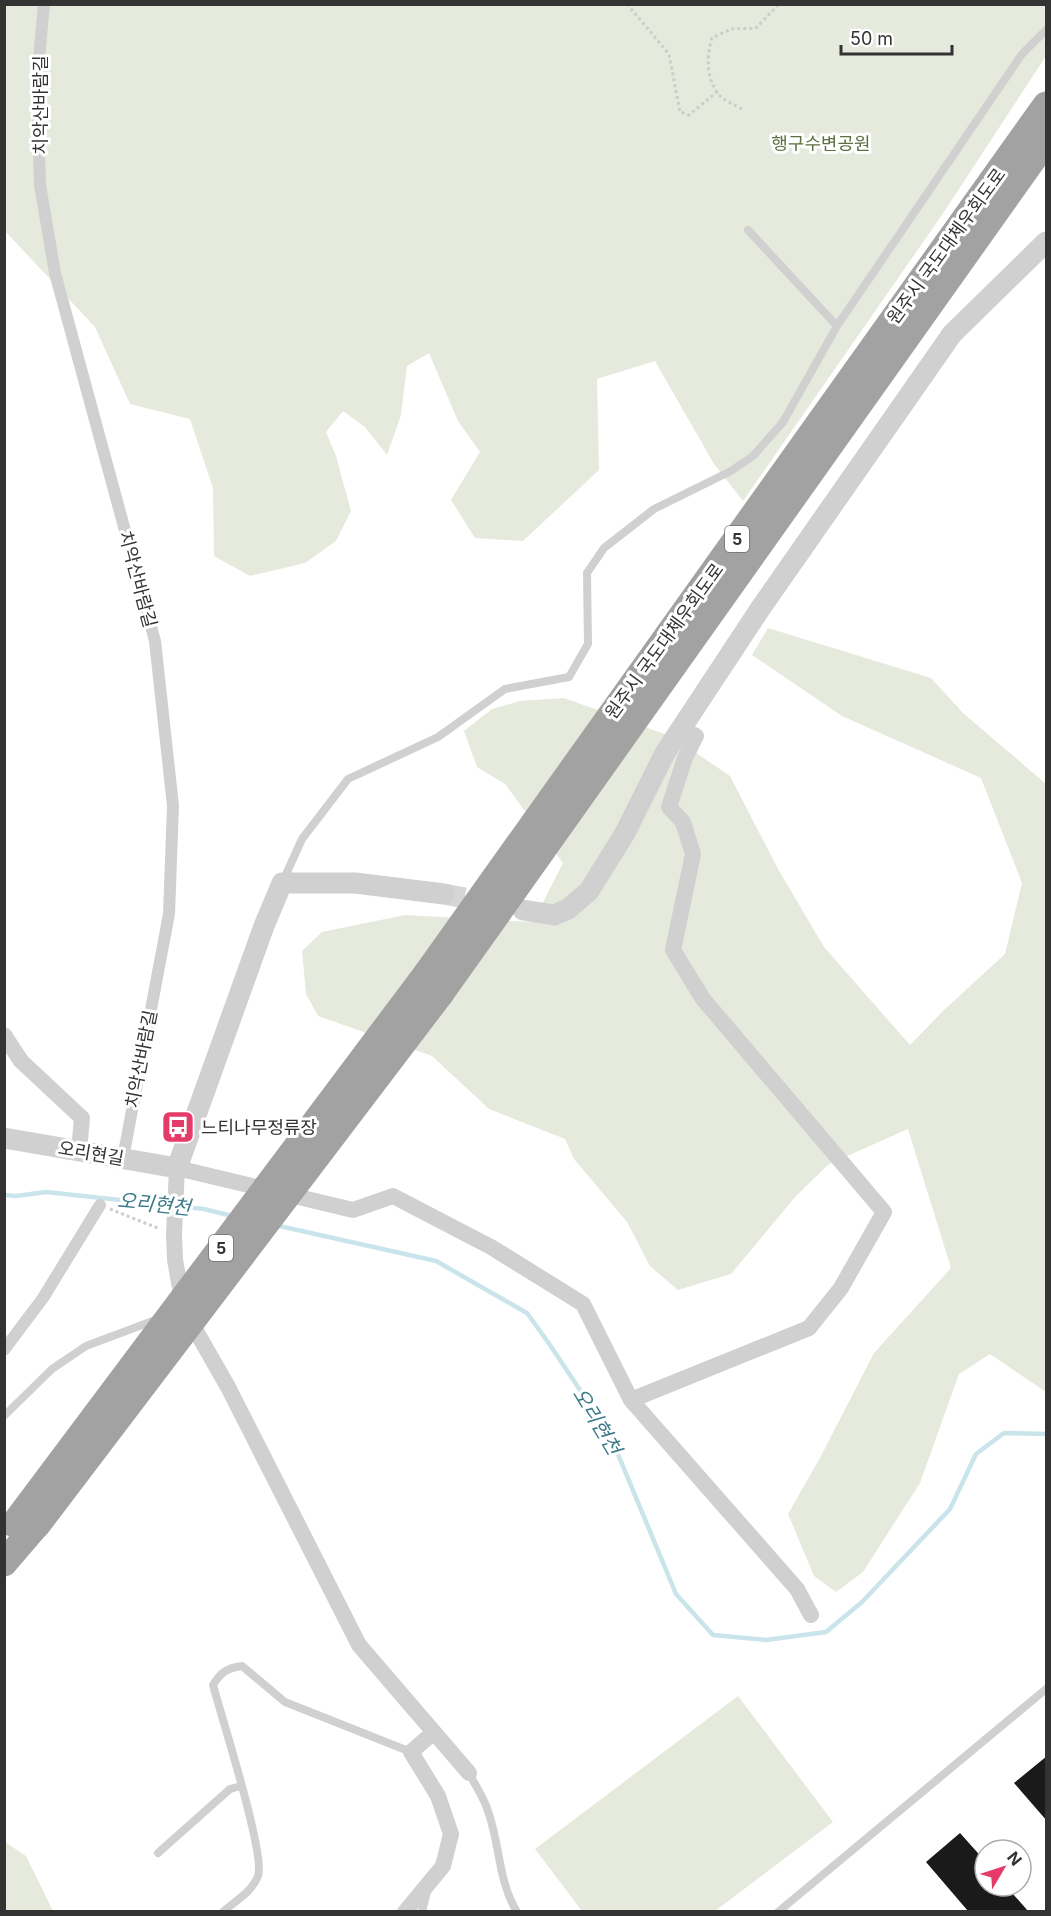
<svg xmlns="http://www.w3.org/2000/svg" width="1051" height="1916" viewBox="0 0 1051 1916" font-family="Inter,'Noto Sans KR',sans-serif">
<style>
.green{fill:#e5eadc}
.lines{fill:none;stroke-linecap:round;stroke-linejoin:round}
.stream{stroke:#c9e4ea;stroke-width:4.5}
.building{fill:#1a1a1a}
.tertiary-tunnel{stroke:#d6d6d6;stroke-width:21;stroke-dasharray:21 10;stroke-linecap:butt}
.path{stroke:#cdcdcd;stroke-width:3;stroke-dasharray:3 3;stroke-linecap:butt}
.service{stroke:#d0d0d0;stroke-width:8}
.pedestrian{stroke:#d0d0d0;stroke-width:12}
.minor{stroke:#d0d0d0;stroke-width:16}
.tertiary{stroke:#d0d0d0;stroke-width:21}
.trunk{stroke:#a2a2a2;stroke-width:27}
.trunk-bridge{stroke:#a2a2a2;stroke-width:27}
.labels{text-anchor:middle;dominant-baseline:central;stroke-width:6;stroke-linejoin:round;paint-order:stroke}
.shield{fill:#fff;stroke:#707070;stroke-width:1.5}
.shield-label{font-size:16px;font-weight:bold;fill:#333}
.street-label{font-size:18px;fill:#333;stroke:#fff}
.park-label{font-size:18px;fill:#5f6f40;stroke:#fff}
.poi-label{font-size:18px;fill:#333;stroke:#fff;text-anchor:start}
.water-label{font-size:20px;font-style:italic;fill:#3b7a89;stroke:#fff}
</style>
<rect width="100%" height="100%" fill="#fff"/>
<path class="green" d="M5,5H1046V56L942,215L743,501L714,464L655,361L597,379L599,470L523,541L475,538L451,500L480,452L458,421L429,353L407,366L401,415L387,455L365,427L343,411L326,432L336,456L351,511L336,541L305,563L250,576L214,556L213,488L190,419L130,404L95,327L5,231Z
M768,628L931,678L963,713L1046,784V1392L990,1354L959,1374L920,1483L863,1572L836,1592L814,1576L788,1514L821,1456L874,1353L951,1268L908,1129L829,1164L796,1196L731,1274L678,1290L650,1266L627,1222L574,1159L565,1139L489,1109L432,1056L318,1016L306,994L302,951L322,932L405,915L533,922L563,863L505,784L477,767L464,731L492,709L520,701L564,698L673,737L730,776L778,869L824,947L910,1045L944,1010L1005,954L1022,883L981,778L842,716L752,655Z
M738,1696L833,1822L715,1911H582L535,1849Z
M5,1842L26,1856L53,1911H5Z"/>
<g class="lines">
<path class="stream" d="M4,1195L16,1196L46,1192L204,1209L232,1216
M275,1225L436,1261L527,1313L550,1345L610,1435L676,1594L713,1635L766,1640L826,1632L862,1602L950,1509L976,1454L1004,1433L1046,1434"/>
</g>
<path class="building" d="M1047,1756V1821L1014,1783Z
M960,1833L985,1861V1886H1006L1028,1911H968L926,1862Z"/>
<g class="lines">
<path class="tertiary-tunnel" d="M444,894L490,903"/>
<path class="path" d="M627,4L669,54L680,112L689,115L718,91
M742,109C735,105 727,102 721,97C706,81 706,57 712,38L731,29L756,28L779,4
M110,1209L160,1229"/>
<path class="service" d="M748,230L837,326
M283,881L302,839L348,779L438,737L505,689L569,677L588,644L587,573L604,548L654,509L731,471L753,456L783,422L837,326L1022,54L1046,30
M4,1416L52,1369L86,1346L158,1319
M469,1773C475,1785 484,1798 488,1811C500,1844 498,1881 517,1912
M158,1853L230,1789L241,1786
M223,1912C235,1901 252,1892 258,1876C266,1856 221,1715 213,1685C221,1672 227,1668 242,1666L285,1702L411,1752
M422,1912L427,1891
M778,1912L1046,1689"/>
<path class="pedestrian" d="M44,4L37,80L40,185L55,273L155,641L173,806L169,914L123,1158
M4,1350L43,1298L100,1205"/>
<path class="minor" d="M4,1035L21,1061L82,1118L79,1151
M631,1400L809,1328L841,1288L884,1212L703,999L673,950L693,854L683,822L669,807L685,758L696,736L681,728
M469,1773L359,1645L228,1387L184,1310L175,1260L174,1234L177,1168L353,1210L393,1196L491,1247L583,1304L631,1400L797,1589L811,1615
M405,1912L443,1866L451,1834L438,1796L411,1752L434,1732"/>
<path class="tertiary" d="M523,910L554,915L568,909L589,891L625,833L665,753L760,609L952,334L1046,242
M4,1138L177,1168L264,926L282,883H355L444,894"/>
<path class="trunk" d="M427,973L1046,105
M441,993L1046,141
M4,1563L34,1528"/>
<path class="trunk-bridge" d="M14,1524L427,973
M37,1525L441,993"/>
</g>
<defs>
<g id="bus-square" transform="scale(1.725)"><rect x="-9" y="-9" width="18" height="18" rx="4" fill="#e43b69" stroke="#fff"/><path d="M-5-6H5V4H4V6H2V4H-2V6H-4V4H-5ZM-3.5-4V0h7V-4ZM-3.5 1.2v1.5H-2V1.2ZM2 1.2v1.5H3.5V1.2Z" fill="#fff"/></g>
</defs>
<g fill-rule="evenodd">
<use href="#bus-square" x="178" y="1127"/>
</g>
<g class="labels">
<g class="shield">
<rect x="725" y="526" width="24" height="26" rx="4.5"/>
<rect x="209" y="1235" width="24" height="26" rx="4.5"/>
</g>
<g class="shield-label">
<text x="737" y="539">5</text>
<text x="221" y="1248">5</text>
</g>
<g class="street-label">
<text transform="translate(40 105) rotate(-90)">치악산바람길</text>
<text transform="translate(946 246) rotate(-54)">원주시 국도대체우회도로</text>
<text transform="translate(138 579) rotate(75)">치악산바람길</text>
<text transform="translate(664 641) rotate(-54)">원주시 국도대체우회도로</text>
<text transform="translate(141 1059) rotate(-79)">치악산바람길</text>
<text transform="translate(91 1153) rotate(10)">오리현길</text>
</g>
<g class="park-label">
<text x="821" y="143">행구수변공원</text>
</g>
<g class="poi-label">
<text x="201" y="1127">느티나무정류장</text>
</g>
<g class="water-label">
<text transform="translate(154 1204) rotate(6)">오리현천</text>
<text transform="translate(597 1421) rotate(59)">오리현천</text>
</g>
</g>
<rect width="1051" height="1916" fill="none" stroke="#333333" stroke-width="12"/>
<g transform="translate(1003 1868) rotate(51)"><circle r="28" fill="#ffffff" stroke="#adadad" stroke-width="1.5"/>
<path d="M0-4.5L10 22L0 15L-10 22Z" fill="#e43b69"/>
<text y="-9" font-size="16" font-weight="bold" text-anchor="middle" fill="#333333">N</text>
</g>
<path d="M841 45v9h111v-9" fill="none" stroke="#333333" stroke-width="3"/>
<text x="850" y="45" font-size="18" fill="#333333" stroke="#ffffff" stroke-width="4.5" paint-order="stroke">50 m</text>
</svg>
